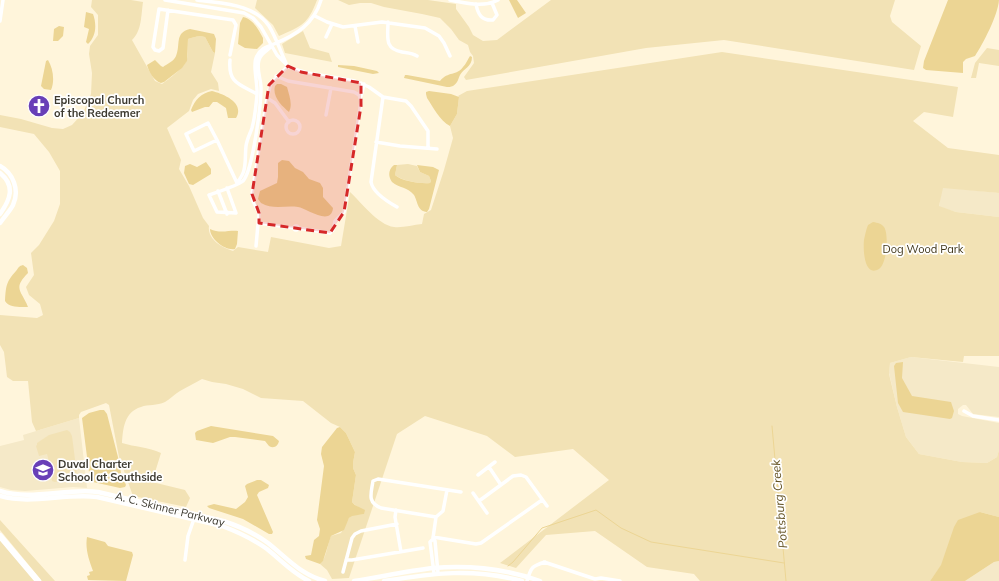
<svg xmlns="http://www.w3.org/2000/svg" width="999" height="581" viewBox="0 0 999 581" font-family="Mulish,sans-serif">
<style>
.built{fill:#f5e9c8}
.green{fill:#f2e2b5}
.water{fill:#ecd594}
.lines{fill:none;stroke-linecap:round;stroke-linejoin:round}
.stream{stroke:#ecd594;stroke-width:1}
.street{stroke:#fff;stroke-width:3.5}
.secondary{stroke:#fff;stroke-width:4.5}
.highway{stroke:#fff;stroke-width:6}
.marked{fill:#d62828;fill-opacity:0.2;stroke:#d62828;stroke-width:3;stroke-dasharray:8 5;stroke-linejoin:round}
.labels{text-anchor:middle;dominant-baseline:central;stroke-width:3.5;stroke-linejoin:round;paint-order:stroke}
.poi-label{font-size:11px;font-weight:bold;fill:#3d3a30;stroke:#fff;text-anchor:start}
.park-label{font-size:11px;fill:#3e3417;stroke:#fff}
.street-label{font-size:11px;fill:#3d3a30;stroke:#fff}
.water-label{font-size:12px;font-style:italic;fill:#625121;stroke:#fff}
</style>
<rect width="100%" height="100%" fill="#fff5db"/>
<path class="built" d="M942,187L999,193V217L956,212L939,207Z
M911,357L999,367V417L973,414L966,405H963L958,409V414L962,416L999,423V450L997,457L987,463L962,462L919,454L906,437L897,407L889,373L890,363Z
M79,418L87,488L73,487L25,491L11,490L0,487V446L24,440L23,435Z
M999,561V581H965L994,562Z"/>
<path class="green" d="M92,0H131L143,2C141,15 142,31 132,40L155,81L162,84C168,80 186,66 187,59C188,53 187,46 188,39C194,37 199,35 205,37L213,52L215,53L211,72L218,83L219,91L211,89L198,94L193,100L189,111L167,128L181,160L179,169L189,186L203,218L209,226C207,239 222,248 233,251L238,247L268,252L271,237L329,248L341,246L350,192C361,202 378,225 394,227C402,228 413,225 422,224L424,214L431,210L444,170L453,138L450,126L457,114L459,97L458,96L467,91L722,52L958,87L953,117L924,112L913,121L948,148L999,155V193L943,188L939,206L956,212L999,217V356H964L963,362L911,357L890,363L889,374L897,407L906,437L919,454L962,462L987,463L997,457L999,450V517L980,512L930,581H700L694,574L647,567L595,531L546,535L516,568L500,563L609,480L573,449L515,457L487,436L425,416L397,434L349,578L332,579L327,570L320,564C327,557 327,545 331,536L341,533L349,518L352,515L364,514C360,506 358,508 352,502L356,475L353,468V463L355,452L346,433L340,427L331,423L303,401L261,398L243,389L226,384L212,382L202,379C195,383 187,387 180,391C175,394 170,399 165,402C157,406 148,404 141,407C124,412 123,429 122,443C135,447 148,447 161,453L152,482L185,490L190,498L186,507L133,496L119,457L109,405L106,403L81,412L79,415V418L36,431L32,422L28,381H13L7,377L4,352L0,345V315L37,318L43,315L40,304L29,295L26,287L34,275L31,253L39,245L54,221L60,204V171L49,152L34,134L0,127V115L21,119L52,128L63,129L72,125L83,113L91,94L92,73L89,54L90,46L98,35V15L91,7Z
M257,0H317C308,24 302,26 279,36L273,25L255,8Z
M338,0H428L456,4V9L469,27L473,35L483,41L497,40L551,0H895L890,16L892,22L921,46L914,70L724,40L646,48L466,80L464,77L474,63L473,56L470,52L468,45L459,40L451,29L440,18L422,14L384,7L371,3H360L349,5Z
M303,31L310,48L329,53L332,62L285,53L282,44Z
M987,48L999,50V66L979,63L976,78H971L975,63Z
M408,164L417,166L420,172L429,176L431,181L430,183C421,184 402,181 395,175L397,165Z
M67,430L70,432L72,436L77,475L73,479L55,482L52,481L51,471L47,467L46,463L49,462L47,454L39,456L36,446L37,445V443L49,435Z
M0,520L55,581H42L0,530Z
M0,537L37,581H0Z"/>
<path class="water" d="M509,0H517L526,13L518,18Z
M948,0H999C998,15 983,44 975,56L966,59L963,62V73L926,70L923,68L924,61Z
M86,12L93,14C97,25 96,36 88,44L86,42L89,29L84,27Z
M243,17C253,19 258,29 263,38V43L257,49L245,48L238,44L240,23Z
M59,26L64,27L63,36L58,41H53L54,29Z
M190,29L214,34L216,39L215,53L213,52L205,37C199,35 194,37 188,39L187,61L182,68L164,82L161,83C154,81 149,72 147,65L155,60L161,66L163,67C167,64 174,61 176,56C181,45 174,33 190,29Z
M470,56L472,57C472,67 463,69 460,75C458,79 458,83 453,86C451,87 448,87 447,87L404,78L405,75H407L440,81C448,71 457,76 463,67C466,64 468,59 470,56Z
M48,60C53,68 55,81 51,90L44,89L41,86L46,61Z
M338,65L354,66L377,71L379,73L373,74L338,67Z
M277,84H281L287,87C289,95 293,104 289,112C282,106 272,97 275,86Z
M212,91C224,94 245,103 236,118H228L226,108L217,102H213L209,107H205L192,112L191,110C195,100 201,93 212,91Z
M429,91L451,94L459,97L457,114L450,126C440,121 433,107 427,98L426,94V92Z
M282,160L289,161L295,168L303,172L309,179L320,183L323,188V197L333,208C331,227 306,208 298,207C286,205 273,210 261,203L258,199L260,191L277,183L278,177V163Z
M206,162L211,169V174L193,185L189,184L184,173L185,166L190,164L197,167Z
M394,165H397L395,175C401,181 421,184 430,183L431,181L429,176L420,172L417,165L433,167L439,170L429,209L427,212C417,211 418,202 414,195C408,187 399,188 392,182C388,176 388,170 394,165Z
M873,222C878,223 881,223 884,227C889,234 887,264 879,269C864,278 863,249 864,240C865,235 866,230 868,225Z
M210,229C220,234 229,230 238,231L237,244L235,249C225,251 210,239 210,229Z
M23,265L27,268L28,273C12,289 22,291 28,307C20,307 9,308 5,301C6,286 6,282 16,271C19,267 19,266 23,265Z
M903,362L902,378L912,396L951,402L954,411L952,418L950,419L903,412L898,403L894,366L896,363Z
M100,410H104L107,414L119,461L121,473L126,485L125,487L120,488L93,482L90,480L82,418L89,413Z
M211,426L273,436L279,441C278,446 274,449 269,446L265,441L235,437H230L213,443L196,440L195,433L197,431Z
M340,427L346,433L355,452L353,463V468L356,475L352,502L355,505L365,510L364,514L352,516L349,518L344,530L331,536L323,561L320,564L306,559L305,556L311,555L314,540L319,536L320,529L317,520L324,466L321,454L322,447L337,428Z
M257,480H261L269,485L268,488L259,492L257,495L273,532L272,534H269L243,519L209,508L207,506L214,504L236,509L245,502L248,497L245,486L247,484Z
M980,512L999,517V561L994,562L965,581H930L941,565L954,527L958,520Z
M87,537L105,542L108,546L132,552L133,555L126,581L88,580L87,576L90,575L89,572L93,571C89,560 85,549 87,537Z"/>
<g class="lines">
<path class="stream" d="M772,426L786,581
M508,566L513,562L542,528L596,510L621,528L651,542L784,563"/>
<path class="street" d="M165,0L244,13L253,18L261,27L277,55L288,66L294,69L308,73L355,81L369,87L383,97L406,101L411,106L428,131V148
M197,0C222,4 253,3 269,26C276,37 280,51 286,63
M450,0C466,3 483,8 498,0
M476,4C478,15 482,21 493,20L497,15L492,3
M168,10L163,48L159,51L155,50L153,47L159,9L233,20L236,25L230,55
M315,16L327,22L343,27L382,22L425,28L439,36L444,43L450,56
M0,21L3,0
M388,22C388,37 384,49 402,52C408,53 412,53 417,56
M355,26L358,42
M326,37L332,24
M230,60C228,83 239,84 257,94
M276,76L288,81L354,92L359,95L361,101L344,212L335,221L333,230L330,233L298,228
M360,96L361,83
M361,96L364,84
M383,97L371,182C373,193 388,202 397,207
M267,98L275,103L289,122
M326,115L331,88
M286 127a7 7 0 1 1 14 0a7 7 0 1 1-14 0Z
M208,123L217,140L194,151L186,134Z
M217,140L237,183
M376,142L400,146L437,149
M237,183C240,179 243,175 244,170C246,162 245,154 246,146C247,139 250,134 252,128C255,118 256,105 257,95C258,84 252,64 257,56C261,48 267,47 274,44C296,35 314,24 321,0
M227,188L236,213L217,212L209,195C217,192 237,186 243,181C253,170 261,104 261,88C261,79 256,69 259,60C261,52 269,51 272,45
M218,191L227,214
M259,223L293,228
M294 228a2 2 0 1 1 4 0a2 2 0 1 1-4 0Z
M256,246L259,213L253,201L252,194L267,98L271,83L288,66
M964,411L973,416L999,420
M489,467L501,485
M478,475L495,462
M447,490L443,511L436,517L381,508C367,502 371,494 373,481L378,479L461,492
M473,493L487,513
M479,501L513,476L521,475L526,477L547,506
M396,510L395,517L401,552
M433,537L476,544L481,543L542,500
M433,538L436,517
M185,560L188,536L194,519
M346,560H352L423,548
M544,562L595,579L601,578L620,581
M343,572L352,538L355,534L361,531L397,524
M434,573L430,542L433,539L435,541L438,573
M527,581C531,567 532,566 545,562"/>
<path class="secondary" d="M0,166C13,173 20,190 13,205C10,211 4,217 0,223
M0,173C16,186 10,200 0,214
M0,491C31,501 66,488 98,492L223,521C239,526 254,533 268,543C287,558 301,575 325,581
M0,496C31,505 65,493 97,497L222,526C238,532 253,539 267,549C281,560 292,573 309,581
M354,581C380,577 407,571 433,568C469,565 506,569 540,581
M384,581C434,573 473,568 522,581"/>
<path class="highway" d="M0,536L38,581"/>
</g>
<path class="marked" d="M288,66L301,72L361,83V106L344,212L330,233L259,223V213L252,194L269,85Z"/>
<defs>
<g id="church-disc" transform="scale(1.15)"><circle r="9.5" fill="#683fb7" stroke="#fff"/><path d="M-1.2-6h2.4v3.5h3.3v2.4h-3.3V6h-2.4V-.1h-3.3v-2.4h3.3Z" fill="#fff"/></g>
<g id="school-disc" transform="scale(1.15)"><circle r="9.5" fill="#683fb7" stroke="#fff"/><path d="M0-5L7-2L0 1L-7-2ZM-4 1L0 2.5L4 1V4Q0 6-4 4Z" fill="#fff"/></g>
</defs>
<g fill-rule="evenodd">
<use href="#church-disc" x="39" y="106"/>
<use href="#school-disc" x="43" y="470"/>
</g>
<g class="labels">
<g class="poi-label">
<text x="54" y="100">Episcopal Church<tspan x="54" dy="13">of the Redeemer</tspan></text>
<text x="58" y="464">Duval Charter<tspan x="58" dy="13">School at Southside</tspan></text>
</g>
<g class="park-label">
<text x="923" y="249">Dog Wood Park</text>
</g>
<g class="street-label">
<text transform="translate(170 509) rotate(14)">A. C. Skinner Parkway</text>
</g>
<g class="water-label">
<text transform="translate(779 504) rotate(-95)">Pottsburg Creek</text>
</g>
</g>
</svg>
